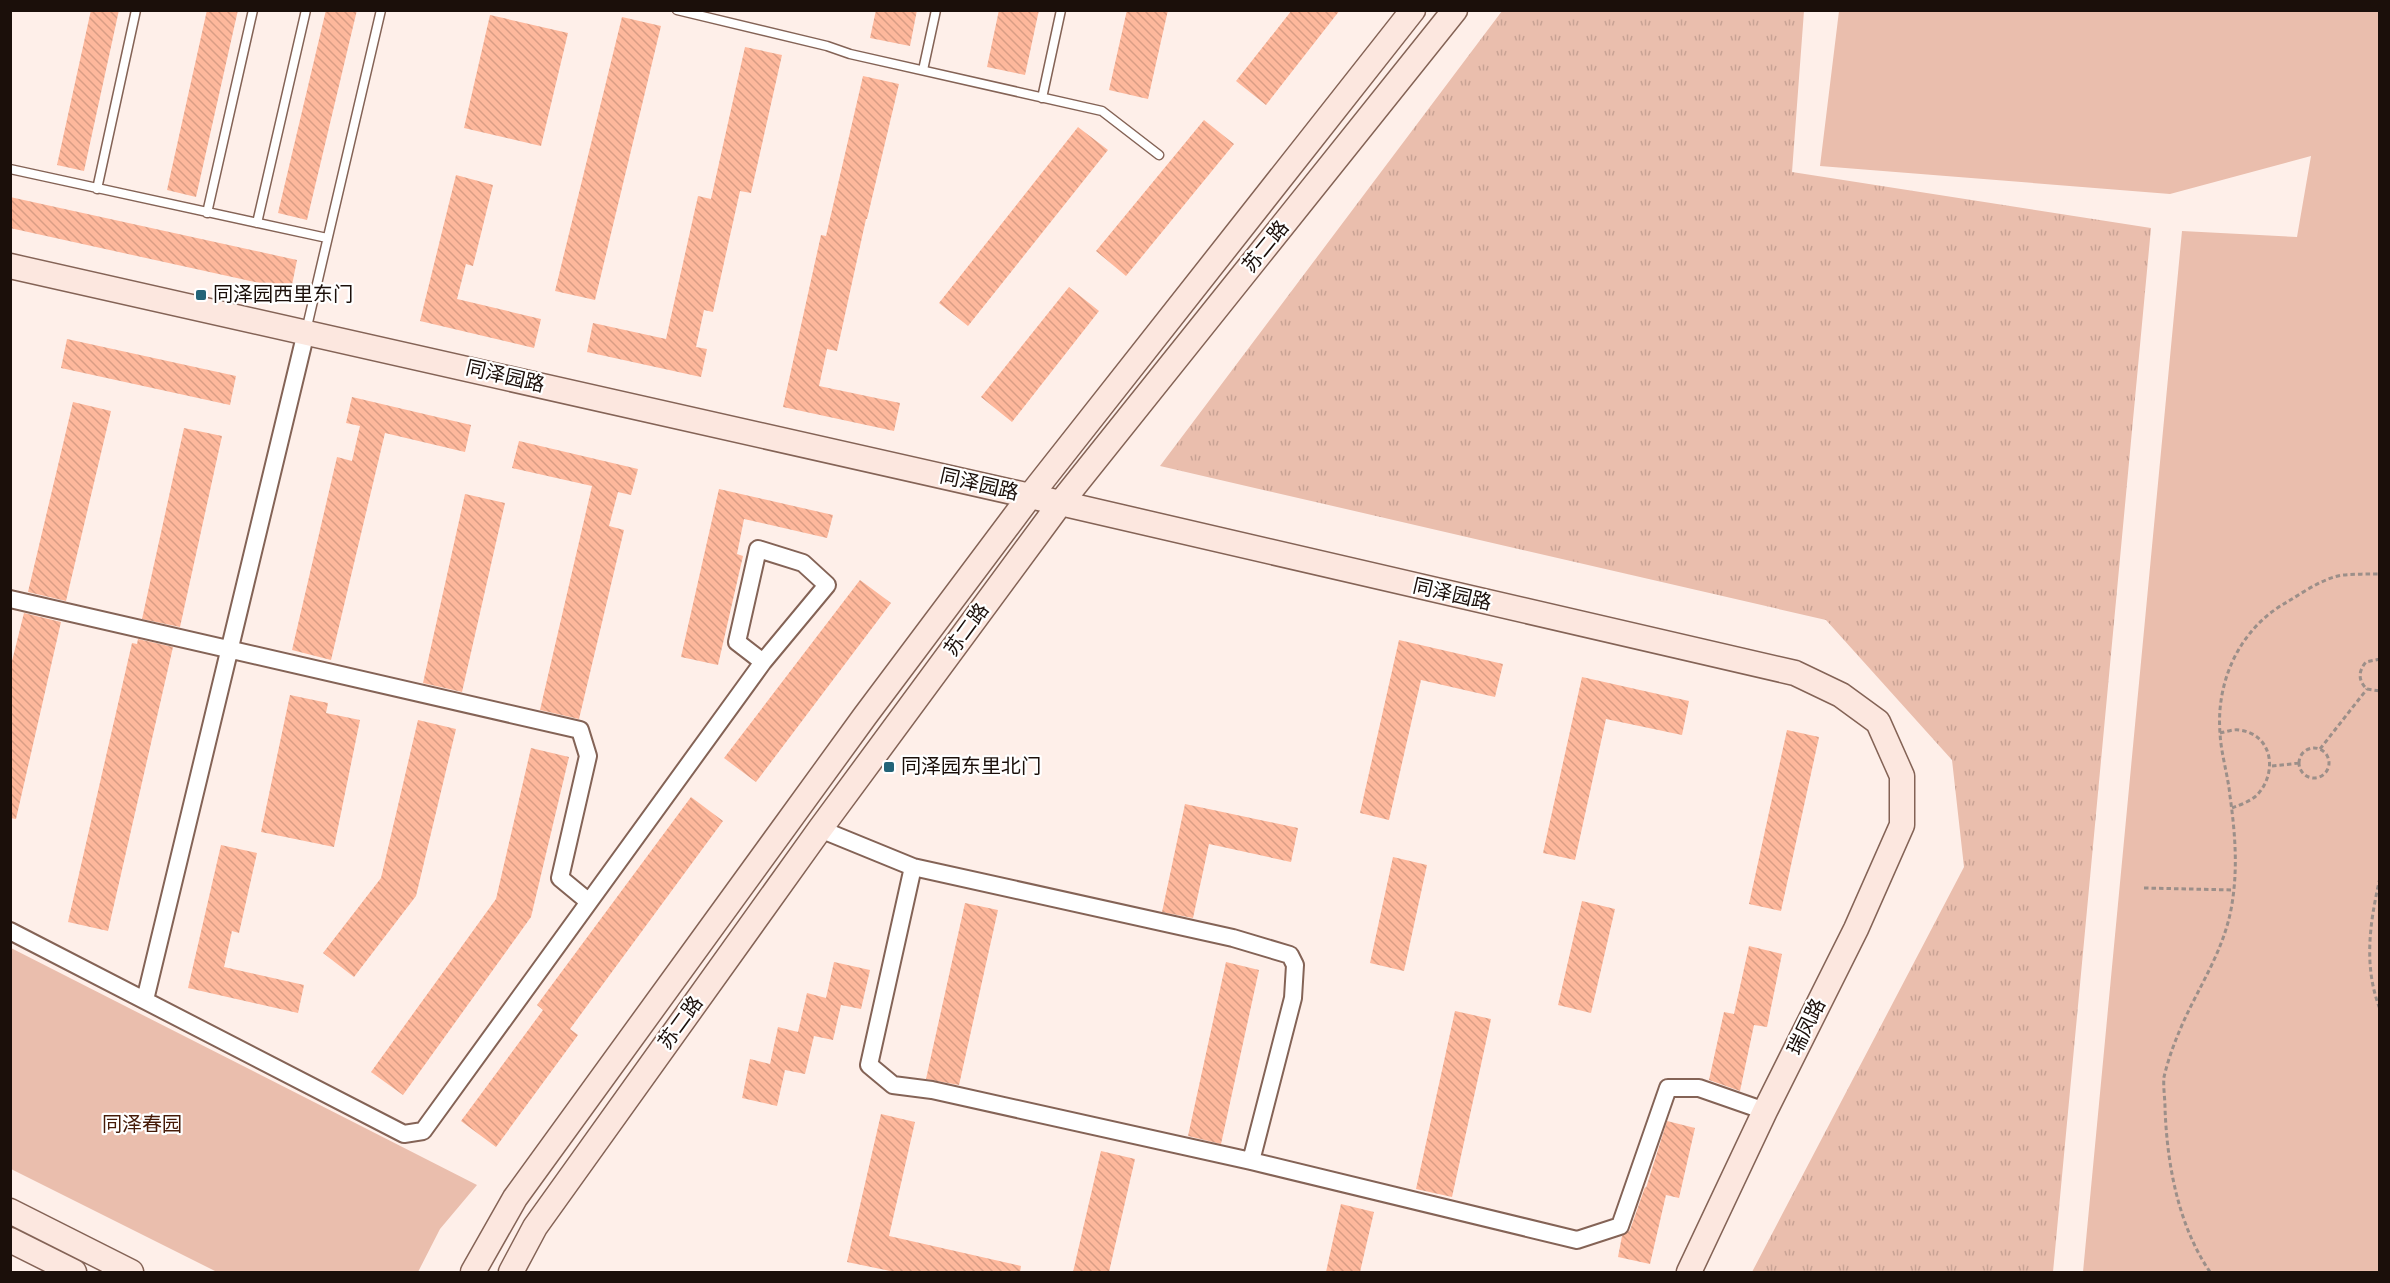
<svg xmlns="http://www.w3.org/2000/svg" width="2390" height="1283" viewBox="0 0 2390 1283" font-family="'Sofia Sans Condensed','Noto Sans SC',sans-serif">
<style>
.grass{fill:url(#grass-tufts)}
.green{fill:#eabead}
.building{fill:url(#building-back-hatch)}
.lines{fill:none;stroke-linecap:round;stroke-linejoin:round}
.lane-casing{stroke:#846356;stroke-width:11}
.street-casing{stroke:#846356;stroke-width:20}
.secondary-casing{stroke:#846356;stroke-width:27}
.path{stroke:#9c8f89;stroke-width:3;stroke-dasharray:4.5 3;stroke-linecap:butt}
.lane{stroke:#fff;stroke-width:8}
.street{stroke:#fff;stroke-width:16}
.secondary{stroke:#fce7df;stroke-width:24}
.poi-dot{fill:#236478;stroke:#fff;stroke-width:2}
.labels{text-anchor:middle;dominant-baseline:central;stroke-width:4.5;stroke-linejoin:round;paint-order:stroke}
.street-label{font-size:20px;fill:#1b0f0a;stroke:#fff}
.poi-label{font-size:20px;fill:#1b0f0a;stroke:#fff;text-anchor:start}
.park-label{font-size:20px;fill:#461b08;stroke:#fff}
</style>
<defs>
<pattern id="grass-tufts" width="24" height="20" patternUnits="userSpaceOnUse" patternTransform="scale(1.5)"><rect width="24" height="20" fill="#eabead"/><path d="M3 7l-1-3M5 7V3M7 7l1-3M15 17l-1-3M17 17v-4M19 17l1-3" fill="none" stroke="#c8a294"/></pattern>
<pattern id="building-back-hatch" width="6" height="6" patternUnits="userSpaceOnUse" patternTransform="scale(1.5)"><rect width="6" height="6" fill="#feb89c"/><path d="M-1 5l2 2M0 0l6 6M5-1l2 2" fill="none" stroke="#d99d85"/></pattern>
</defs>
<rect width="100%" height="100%" fill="#feefe9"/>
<path class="grass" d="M1502,11H1804L1792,172L2151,228L2053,1272H1752L1964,867L1952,760L1826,620L1160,466Z"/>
<path class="green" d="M1839,11H2379V1272H2083L2182,231L2297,237L2311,156L2170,194L1820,166Z
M10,948H11L477,1185L440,1229L418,1272H217L11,1169Z"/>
<path class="building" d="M91,10H119L84,171L57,165Z
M207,10H238L196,197L167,190Z
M326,10H357L307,220L278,213Z
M876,10H917L910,46L870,38Z
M999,10H1039L1025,75L987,67Z
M1127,10H1168L1148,99L1109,90Z
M1292,10H1340L1266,105L1236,81Z
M490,15L568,33L541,146L464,128Z
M622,17L661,26L595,300L555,291Z
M745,47L782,55L751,193L740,191L713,312L704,310L696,347L707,349L701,377L587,352L593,323L666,339L698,196L711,199Z
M863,76L899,84L867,219H866L837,351L827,349L819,386L900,403L894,431L783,407L821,235L826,236Z
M1204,120L1234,144L1126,276L1096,251Z
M1078,127L1108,150L968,326L939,303Z
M456,175L493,185L473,266L466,264L457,299L541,319L534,348L420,321Z
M10,197L297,260L291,290L10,228Z
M1069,287L1099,311L1012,422L981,397Z
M67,339L236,376L230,405L61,368Z
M352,397L471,425L465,452L385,433L331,660L292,650L337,457L352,461L360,426L346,423Z
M73,402L111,411L66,601L28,592Z
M184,428L222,436L180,627L142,619Z
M519,441L638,469L631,495L618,492L609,526L624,530L579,719L540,710L592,486L512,468Z
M719,489L833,515L827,538L744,519L737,554L743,556L718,665L681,657Z
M465,494L505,503L462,692L423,683Z
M860,580L891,603L756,782L724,758Z
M24,613L61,622L16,819L10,818V669Z
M138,639L173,647L108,931L68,922L132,643L137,644Z
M1399,640L1503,664L1495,697L1421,680L1389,820L1360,813Z
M1582,677L1689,701L1682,735L1606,719L1575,860L1543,853Z
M290,695L328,703L326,713L360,720L334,847L261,832Z
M418,720L456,729L416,896L354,977L323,953L381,878Z
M1787,730L1819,737L1781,911L1749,904Z
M531,748L569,757L531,917L403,1095L371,1072L496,899Z
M691,797L723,821L570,1029L578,1035L496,1147L461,1121L543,1010L537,1005Z
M1185,804L1298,828L1291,862L1209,844L1193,918L1162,912Z
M221,845L257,853L239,933L232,931L224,967L304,985L298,1013L188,988Z
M1393,857L1427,865L1404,971L1370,963Z
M1582,901L1615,909L1591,1013L1558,1005Z
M965,903L998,910L959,1085L926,1079Z
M1749,946L1782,954L1767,1027L1754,1025L1740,1091L1709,1080L1724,1012L1734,1014Z
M834,962L870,970L861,1009L841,1005L833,1040L814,1036L805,1074L785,1070L777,1106L742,1098L750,1059L770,1064L778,1027L798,1032L807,993L826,998Z
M1226,962L1259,970L1221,1144L1188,1136Z
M1455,1011L1491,1019L1452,1197L1416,1189Z
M881,1114L915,1122L889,1236L1021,1266L1020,1272H895L847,1262Z
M1667,1121L1695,1128L1679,1198L1666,1195L1650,1264L1618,1257L1622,1236L1630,1230L1645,1187L1646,1188Z
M1101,1151L1135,1159L1109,1272H1073Z
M1341,1204L1374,1212L1360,1272H1326Z"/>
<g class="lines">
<g class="lane-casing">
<path id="lane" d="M677,10L827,46L850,54L1102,111L1159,155
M923,70L936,10
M1042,98L1061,10
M10,169L327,238
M97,189L136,10
M207,213L253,10
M257,223L306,10
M306,331L381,10"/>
</g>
<g class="street-casing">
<path id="street" d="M10,599L580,730L588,756L560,878L589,902
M820,829L913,867L1233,938L1290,955L1295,965L1293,998L1251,1161
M913,867L869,1065L893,1085L932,1090L1251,1161L1577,1240L1620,1226L1668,1088H1699L1765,1111
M10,931L404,1134L423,1131L763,662L827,585L803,563L758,549L737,642L763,662
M145,1000L306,332"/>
</g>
<g class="secondary-casing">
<path id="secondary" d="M10,266L1030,496L1795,673L1841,695L1878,722L1902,776V825L1856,929L1765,1111L1689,1272
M10,1211L131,1272
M10,1240L74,1272
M473,1272L515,1198L865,716L1030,496L1413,10
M511,1272L535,1227L820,829L1059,505L1455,10"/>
</g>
<path class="path" d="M2380,659L2366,662C2358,671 2358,681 2367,689L2380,691
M2220,733C2226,732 2233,729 2239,730C2273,734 2278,773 2257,795C2251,801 2240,805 2232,808
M2299 763a15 15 0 1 1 30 0a15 15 0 1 1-30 0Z
M2320,749L2367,689
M2272,766L2300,763
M2380,878C2370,921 2363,966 2380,1009
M2144,888L2234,890
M2210,1272C2178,1225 2167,1164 2165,1108C2165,1098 2163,1086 2164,1077C2167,1064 2172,1049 2177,1037C2195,991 2224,954 2232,904C2238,867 2235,832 2230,796C2228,775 2221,754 2220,733C2216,683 2238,632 2282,605C2301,594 2322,578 2343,575C2355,574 2368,574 2380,574"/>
<use href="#lane" class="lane"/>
<use href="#street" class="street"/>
<use href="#secondary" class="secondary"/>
</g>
<g class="poi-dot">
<rect x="195" y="289" width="12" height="12" rx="3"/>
<rect x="883" y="761" width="12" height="12" rx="3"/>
</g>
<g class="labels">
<g class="street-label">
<text transform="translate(1266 247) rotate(-51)">苏二路</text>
<text transform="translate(505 377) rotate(13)">同泽园路</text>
<text transform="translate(979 485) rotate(13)">同泽园路</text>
<text transform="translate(1452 595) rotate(13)">同泽园路</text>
<text transform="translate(967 630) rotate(-54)">苏二路</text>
<text transform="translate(681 1023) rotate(-54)">苏二路</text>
<text transform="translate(1807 1027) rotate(-64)">瑞凤路</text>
</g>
<g class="poi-label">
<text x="213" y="295">同泽园西里东门</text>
<text x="901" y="767">同泽园东里北门</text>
</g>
<g class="park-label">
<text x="142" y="1125">同泽春园</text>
</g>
</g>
<rect width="2390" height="1283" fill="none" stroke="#1b0f0a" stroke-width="24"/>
</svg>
